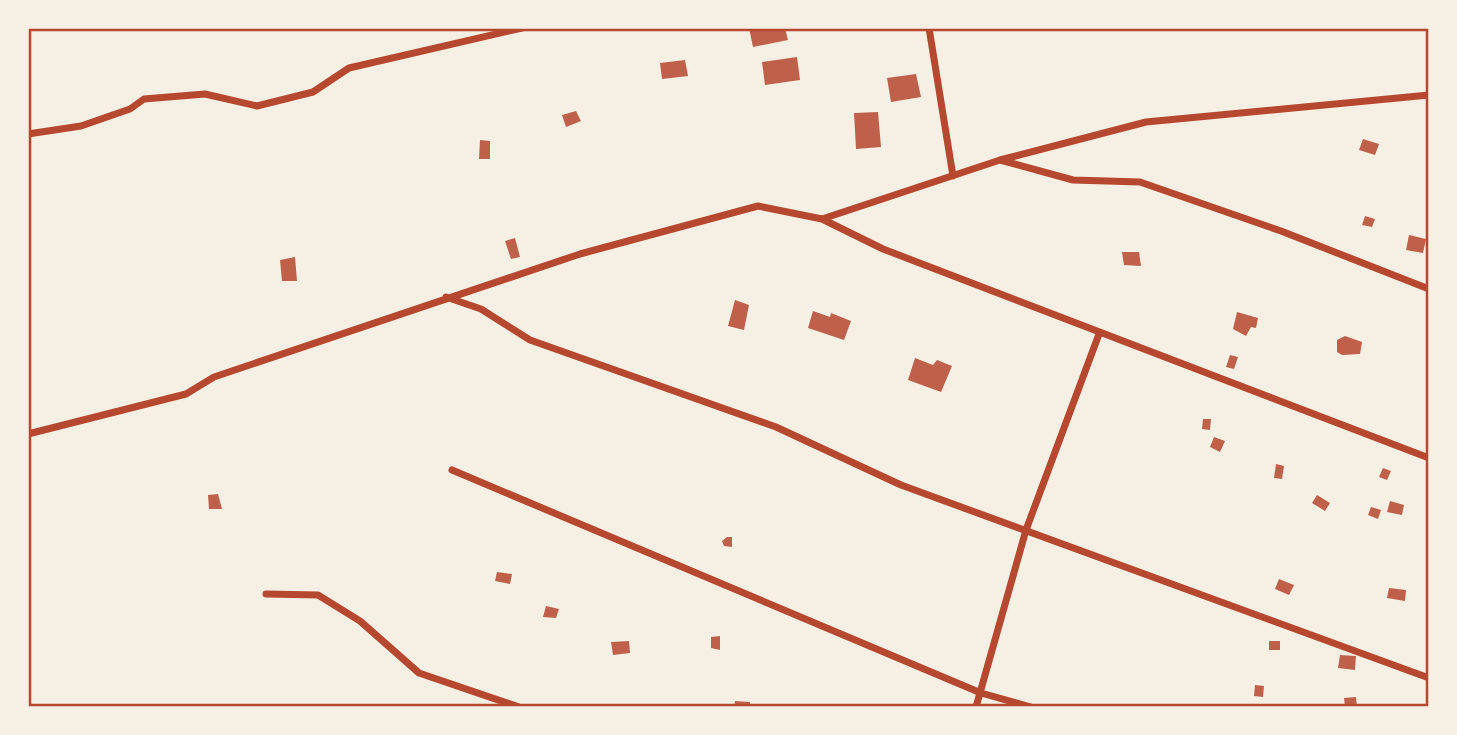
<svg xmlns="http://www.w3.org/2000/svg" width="1457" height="735" viewBox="0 0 1457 735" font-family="Poppins,sans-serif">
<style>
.building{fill:#bf614a}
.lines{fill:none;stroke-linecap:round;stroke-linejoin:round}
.minor{stroke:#b5482f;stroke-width:7}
.neatline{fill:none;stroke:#b5482f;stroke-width:2.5}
</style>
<rect width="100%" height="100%" fill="#f6efe4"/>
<path class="building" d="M749,28H785L788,40L753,47Z
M797,57L800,80L765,85L762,62Z
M685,60L688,76L662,79L660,63Z
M916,74L921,97L891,102L887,78Z
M576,111L581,121L566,127L562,115Z
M878,112L881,147L856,149L854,113Z
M1363,139L1379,144L1375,155L1359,150Z
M480,140L490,141V159H479Z
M1365,216L1375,219L1372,227L1362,225Z
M1409,235L1426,239L1423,253L1406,250Z
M515,238L520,257L511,259L505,241Z
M1122,252H1139L1141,266L1124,265Z
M295,257L297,281H282L280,260Z
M735,300L749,305L744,330L728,326Z
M813,311L830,317L831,313L851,321L844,340L808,328Z
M1237,312L1258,318L1256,328L1251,327L1246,336L1233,329Z
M1345,336L1362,342L1360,354L1342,355L1337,352V340Z
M1230,355L1238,357L1234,369L1226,367Z
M915,358L933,365L937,360L952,366L941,392L908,380Z
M1203,419H1211L1210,430L1202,429Z
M1214,437L1225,441L1220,452L1210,447Z
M1276,464L1284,466L1282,479L1274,478Z
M1383,468L1391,471L1387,480L1379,477Z
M218,494L222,509H209L208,495Z
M1317,495L1330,503L1325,511L1312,503Z
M1390,501L1404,505L1402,515L1387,512Z
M1371,507L1381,510L1378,519L1368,515Z
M727,537H732V547L724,546L722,541Z
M497,572L512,574L510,584L495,581Z
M1279,579L1294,585L1289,595L1275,589Z
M1389,588L1406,590L1405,601L1387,598Z
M546,606L559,609L556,618L543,617Z
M720,636V650L711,648V637Z
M629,641L630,653L613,655L611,642Z
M1269,641H1280V650H1269Z
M1340,655L1356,656L1355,670L1338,668Z
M1255,685L1264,686L1263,697L1254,696Z
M1356,697L1357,707H1345L1344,698Z
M735,701L750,702V707H734Z"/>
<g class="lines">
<path class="minor" d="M929,28L953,176
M28,134L81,126L130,109L144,99L205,94L257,106L313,92L349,68L522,28
M1000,160L1073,180L1140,182L1281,231L1429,289
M822,219L883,249L1429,458
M446,297L481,309L530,340L776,427L901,485L1429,678
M28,434L186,394L214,377L580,254L758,206L822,219L1000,160L1146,122L1429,95
M452,470L981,693L1031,707
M266,594L318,595L360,621L419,673L519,707
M976,707L1026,530L1099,334"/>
</g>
<rect width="1457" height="735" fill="none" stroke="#f6efe4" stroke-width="60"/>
<rect x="30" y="30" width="1397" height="675" class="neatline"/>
</svg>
